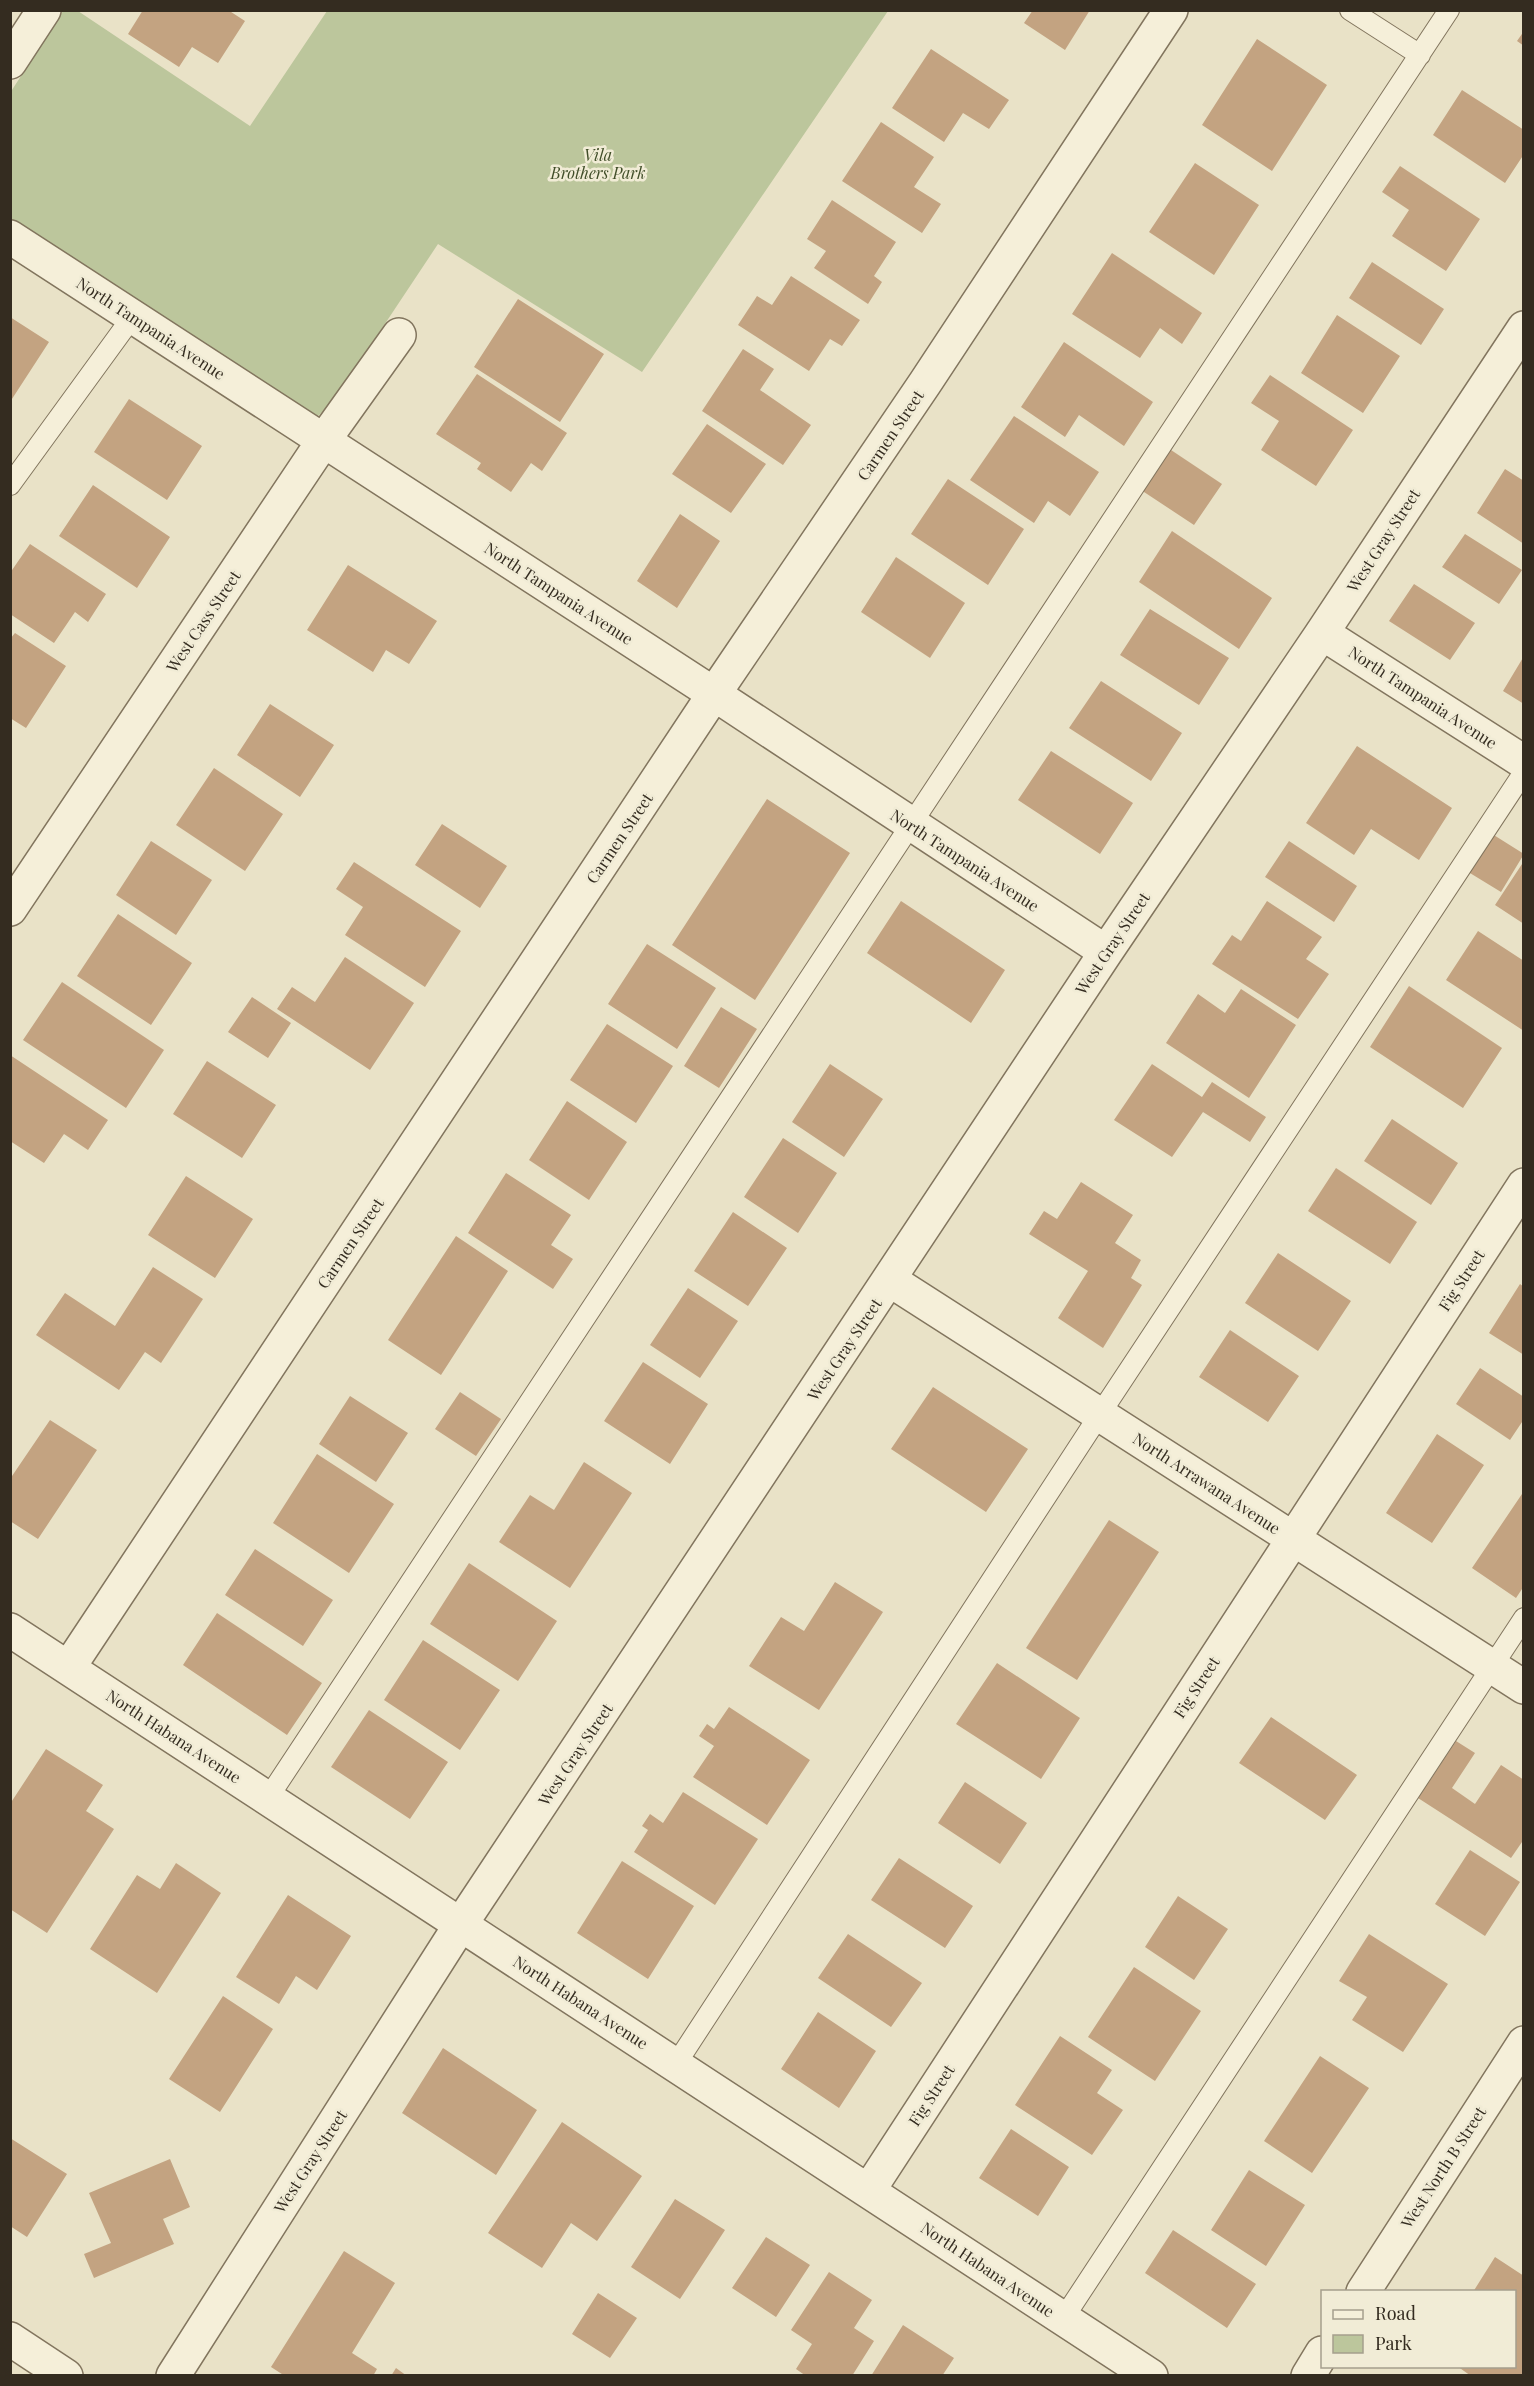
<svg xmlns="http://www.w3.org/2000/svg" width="1534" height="2386" viewBox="0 0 1534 2386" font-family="'Playfair Display',serif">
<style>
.green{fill:#bcc69c}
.building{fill:#c3a381}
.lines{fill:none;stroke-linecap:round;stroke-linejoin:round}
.service-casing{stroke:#82755e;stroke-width:22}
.minor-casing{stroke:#82755e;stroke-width:36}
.service{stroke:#f5efd9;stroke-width:20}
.minor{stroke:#f5efd9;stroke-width:33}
.labels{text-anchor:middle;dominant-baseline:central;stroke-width:5;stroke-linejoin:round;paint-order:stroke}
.park-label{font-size:16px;font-style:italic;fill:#414e29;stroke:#f1ecd6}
.street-label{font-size:16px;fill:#342c20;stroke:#f1ecd6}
</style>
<rect width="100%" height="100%" fill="#e9e2c7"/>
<path class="green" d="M63,11H78L250,126L327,11H888L642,372L438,244L333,402L318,416L297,409L11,220L10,93Z"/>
<path class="building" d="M143,10H228L245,21L218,63L192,47L179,67L128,34Z
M1033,10H1090L1065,50L1024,23Z
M1524,31V46L1517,41Z
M1257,39L1327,85L1272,171L1202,125Z
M931,49L1009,100L989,129L963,113L944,142L892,108Z
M1462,90L1524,130V154L1505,183L1433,135Z
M881,122L934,157L914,187L941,204L922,233L842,181Z
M1195,163L1259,205L1214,275L1149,232Z
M1400,166L1480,219L1446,271L1392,236L1409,210L1382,192Z
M832,200L896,242L874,276L882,282L868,304L814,268L826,251L807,239Z
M1112,253L1202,313L1182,344L1160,328L1140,358L1072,314Z
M1372,262L1444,309L1421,345L1349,298Z
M791,276L860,320L842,346L830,339L809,371L738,325L757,296L772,305Z
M518,299L604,354L560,422L474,367Z
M1337,315L1400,356L1363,413L1301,373Z
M10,317L49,342L10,402Z
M1064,342L1153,402L1124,446L1079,415L1065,437L1021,407Z
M743,349L774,369L760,390L811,425L783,465L702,411Z
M477,374L567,433L542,471L531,463L511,492L477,469L481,463L436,434Z
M1270,375L1353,430L1316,486L1261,450L1279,421L1251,403Z
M129,399L202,446L167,500L94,452Z
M1014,416L1099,472L1070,516L1048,501L1034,523L970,480Z
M707,424L766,464L731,513L672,474Z
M1168,448L1222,484L1194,525L1141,490Z
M1505,469L1524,481V544L1477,513Z
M948,479L1024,529L988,585L911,534Z
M93,485L170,537L137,588L59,536Z
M680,514L720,541L677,608L637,581Z
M1172,531L1272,598L1239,649L1139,582Z
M1465,534L1522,570L1499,604L1442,567Z
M30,544L106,594L88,622L75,612L54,643L10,614V573Z
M896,557L965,603L930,658L861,612Z
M348,565L437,621L409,664L386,650L373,672L307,630Z
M1414,584L1475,623L1450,660L1389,621Z
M1150,609L1229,658L1199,705L1120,655Z
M15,633L66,666L26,728L10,718V639Z
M1524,656V704L1503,691Z
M1101,681L1182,733L1151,781L1069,728Z
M270,704L334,745L300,797L237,755Z
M1357,746L1452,808L1419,860L1371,829L1354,855L1306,823Z
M1051,751L1133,803L1100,854L1018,800Z
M214,768L283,814L245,871L176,825Z
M767,799L850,853L755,1000L672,945Z
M442,824L507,866L480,908L415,865Z
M1489,832L1524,854L1501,892L1465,870Z
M151,841L212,880L176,935L116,895Z
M1289,841L1357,886L1334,922L1265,877Z
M1524,861V924L1495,905Z
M354,862L461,931L425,987L345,935L363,907L336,889Z
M901,901L1005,970L971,1023L867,953Z
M1267,901L1322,937L1306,959L1329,974L1298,1019L1212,964L1232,935L1241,941Z
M118,914L192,963L151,1025L77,976Z
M1478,931L1524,961V1031L1446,980Z
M647,944L716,988L677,1049L608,1004Z
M345,957L414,1003L370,1070L277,1009L292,987L315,1002Z
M62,982L164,1050L126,1108L23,1040Z
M1409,986L1502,1048L1463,1108L1370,1047Z
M1241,989L1296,1025L1249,1098L1166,1043L1198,994L1225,1013Z
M252,997L291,1023L268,1058L228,1032Z
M721,1007L757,1029L719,1088L684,1066Z
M607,1024L673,1066L636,1123L570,1080Z
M10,1055L108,1120L88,1150L64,1134L44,1163L10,1141Z
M207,1061L276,1105L242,1158L173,1114Z
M830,1064L883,1099L844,1157L792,1122Z
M1152,1064L1202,1097L1212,1082L1266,1117L1250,1142L1203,1112L1172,1157L1114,1120Z
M567,1101L627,1142L589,1200L529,1160Z
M1392,1119L1458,1163L1431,1205L1364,1161Z
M783,1138L837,1173L798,1233L744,1197Z
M1336,1168L1417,1222L1390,1264L1308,1211Z
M506,1173L571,1215L551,1245L573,1259L553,1289L468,1233Z
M186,1176L253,1219L215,1278L148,1235Z
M1081,1182L1133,1215L1115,1243L1141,1260L1131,1278L1142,1285L1103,1348L1058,1318L1088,1271L1029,1234L1044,1211L1057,1219Z
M733,1212L787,1248L748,1306L694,1271Z
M456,1236L508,1271L441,1375L388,1340Z
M1278,1253L1351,1301L1318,1351L1245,1303Z
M153,1267L203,1299L161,1363L145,1352L119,1390L36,1335L65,1293L115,1326Z
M1520,1284L1524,1287V1355L1489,1333Z
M688,1288L738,1321L700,1378L650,1345Z
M1230,1330L1299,1376L1268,1422L1199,1377Z
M643,1362L708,1404L670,1464L604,1421Z
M1480,1368L1524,1397V1419L1510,1440L1456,1404Z
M933,1387L1028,1449L986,1512L891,1449Z
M460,1392L501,1419L476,1456L435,1429Z
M350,1396L408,1433L376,1482L319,1444Z
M50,1420L97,1450L38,1539L10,1521V1479Z
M1437,1434L1484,1465L1432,1543L1386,1513Z
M317,1454L394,1504L349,1573L273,1523Z
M584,1462L632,1493L570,1588L499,1542L530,1495L554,1510Z
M1524,1491V1586L1516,1598L1472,1568Z
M1109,1520L1159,1552L1077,1680L1026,1648Z
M255,1549L333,1600L303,1646L225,1595Z
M469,1563L557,1621L518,1681L430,1624Z
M835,1582L883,1612L819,1710L749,1666L781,1617L804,1631Z
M217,1613L322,1683L287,1735L183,1665Z
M423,1640L500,1690L460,1750L384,1700Z
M997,1663L1080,1718L1041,1779L956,1724Z
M729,1707L810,1760L767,1825L693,1777L714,1746L699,1736L707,1724L714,1729Z
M369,1710L448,1762L410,1819L331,1767Z
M1271,1717L1357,1775L1325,1820L1239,1763Z
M1456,1741L1475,1753L1452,1788L1475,1804L1501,1765L1524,1780V1843L1522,1842L1511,1858L1418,1798Z
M46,1749L103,1785L86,1811L114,1829L47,1933L10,1909V1804Z
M965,1782L1027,1823L1000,1864L938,1823Z
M683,1792L758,1839L715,1905L634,1852L648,1830L642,1826L650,1814L663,1823Z
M1470,1850L1520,1882L1485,1936L1435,1904Z
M899,1858L973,1906L945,1948L871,1900Z
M622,1861L694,1906L648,1979L577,1933Z
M176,1863L221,1893L157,1993L90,1949L137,1875L160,1889Z
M288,1895L351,1936L317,1990L296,1976L279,2004L236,1977Z
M1178,1896L1228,1929L1194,1980L1145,1947Z
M848,1934L922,1983L891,2027L818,1978Z
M1369,1934L1448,1984L1403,2052L1352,2020L1367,1997L1339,1981Z
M1134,1967L1201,2011L1155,2081L1088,2037Z
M223,1996L273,2029L220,2112L169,2079Z
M818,2012L876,2051L839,2108L781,2069Z
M1060,2036L1112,2070L1097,2093L1123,2110L1092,2155L1015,2105Z
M443,2048L537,2110L496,2175L402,2113Z
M1320,2056L1369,2088L1312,2173L1264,2141Z
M562,2122L642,2176L597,2241L571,2223L542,2268L488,2233Z
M1011,2129L1069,2167L1038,2216L979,2178Z
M10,2138L67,2174L27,2237L10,2226Z
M170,2159L190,2207L163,2219L174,2244L94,2278L84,2254L111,2243L89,2193Z
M1249,2170L1305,2205L1266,2266L1211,2230Z
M675,2199L725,2230L680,2299L631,2267Z
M1173,2230L1256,2284L1227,2328L1145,2273Z
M766,2237L810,2265L776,2317L732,2288Z
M344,2251L395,2283L352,2353L377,2369L373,2376H285L271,2367Z
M1495,2257L1524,2276V2376H1471L1457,2366H1514V2292H1473Z
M829,2272L872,2300L854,2328L874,2341L852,2376H806L796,2369L812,2344L791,2330Z
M598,2293L637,2318L610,2358L572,2334Z
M903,2325L954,2358L942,2376H871Z
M396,2368L407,2376H391Z"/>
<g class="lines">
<g class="service-casing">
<path id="service" d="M1350,10L1420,55
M10,485L133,316
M268,1798L1449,10
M676,2064L1100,1414L1524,772
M1063,2319L1524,1618"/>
</g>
<g class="minor-casing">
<path id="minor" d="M10,62L44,10
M10,237L714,694L1106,952
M1322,633L1524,762
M10,909L324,440L399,335
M890,1280L1524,1687
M10,1630L1151,2376
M69,1667L714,694L925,383L1171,10
M869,2190L1524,1185
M1363,2292L1524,2043
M10,2339L66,2376
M173,2376L461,1924L1106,952L1322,633L1524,328
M1308,2376L1322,2353"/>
</g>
<use href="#service" class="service"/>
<use href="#minor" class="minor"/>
</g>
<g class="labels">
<g class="park-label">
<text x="598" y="154">Vila<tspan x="598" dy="18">Brothers Park</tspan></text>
</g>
<g class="street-label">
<text transform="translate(151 328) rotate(33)">North Tampania Avenue</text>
<text transform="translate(890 435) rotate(-56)">Carmen Street</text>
<text transform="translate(1383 540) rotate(-57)">West Gray Street</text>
<text transform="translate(559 593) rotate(33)">North Tampania Avenue</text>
<text transform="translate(203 621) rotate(-56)">West Cass Street</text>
<text transform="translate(1423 697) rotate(33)">North Tampania Avenue</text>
<text transform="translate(619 838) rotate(-56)">Carmen Street</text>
<text transform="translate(965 860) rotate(33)">North Tampania Avenue</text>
<text transform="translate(1112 943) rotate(-56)">West Gray Street</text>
<text transform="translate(350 1243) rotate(-56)">Carmen Street</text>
<text transform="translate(1461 1280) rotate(-57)">Fig Street</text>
<text transform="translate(844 1349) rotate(-56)">West Gray Street</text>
<text transform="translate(1207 1483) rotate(33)">North Arrawana Avenue</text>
<text transform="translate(1196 1687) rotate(-57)">Fig Street</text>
<text transform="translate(174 1736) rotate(33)">North Habana Avenue</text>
<text transform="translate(575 1754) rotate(-56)">West Gray Street</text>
<text transform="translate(581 2002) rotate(33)">North Habana Avenue</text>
<text transform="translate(931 2095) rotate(-57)">Fig Street</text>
<text transform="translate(310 2161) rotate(-57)">West Gray Street</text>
<text transform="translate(1443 2167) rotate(-57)">West North B Street</text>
<text transform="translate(988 2269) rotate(34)">North Habana Avenue</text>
</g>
</g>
<rect width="1534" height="2386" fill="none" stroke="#342c20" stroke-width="24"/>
<rect x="1321" y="2290" width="195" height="78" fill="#f1ecd6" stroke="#a59f8d" stroke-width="1.5"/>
<rect x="1333" y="2310" width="30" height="9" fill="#f5efd9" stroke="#a59f8d" stroke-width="1.5"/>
<text x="1375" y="2320" font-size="18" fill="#342c20">Road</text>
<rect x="1333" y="2335" width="30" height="18" fill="#bcc69c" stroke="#a59f8d" stroke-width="1.5"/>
<text x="1375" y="2350" font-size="18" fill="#342c20">Park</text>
</svg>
